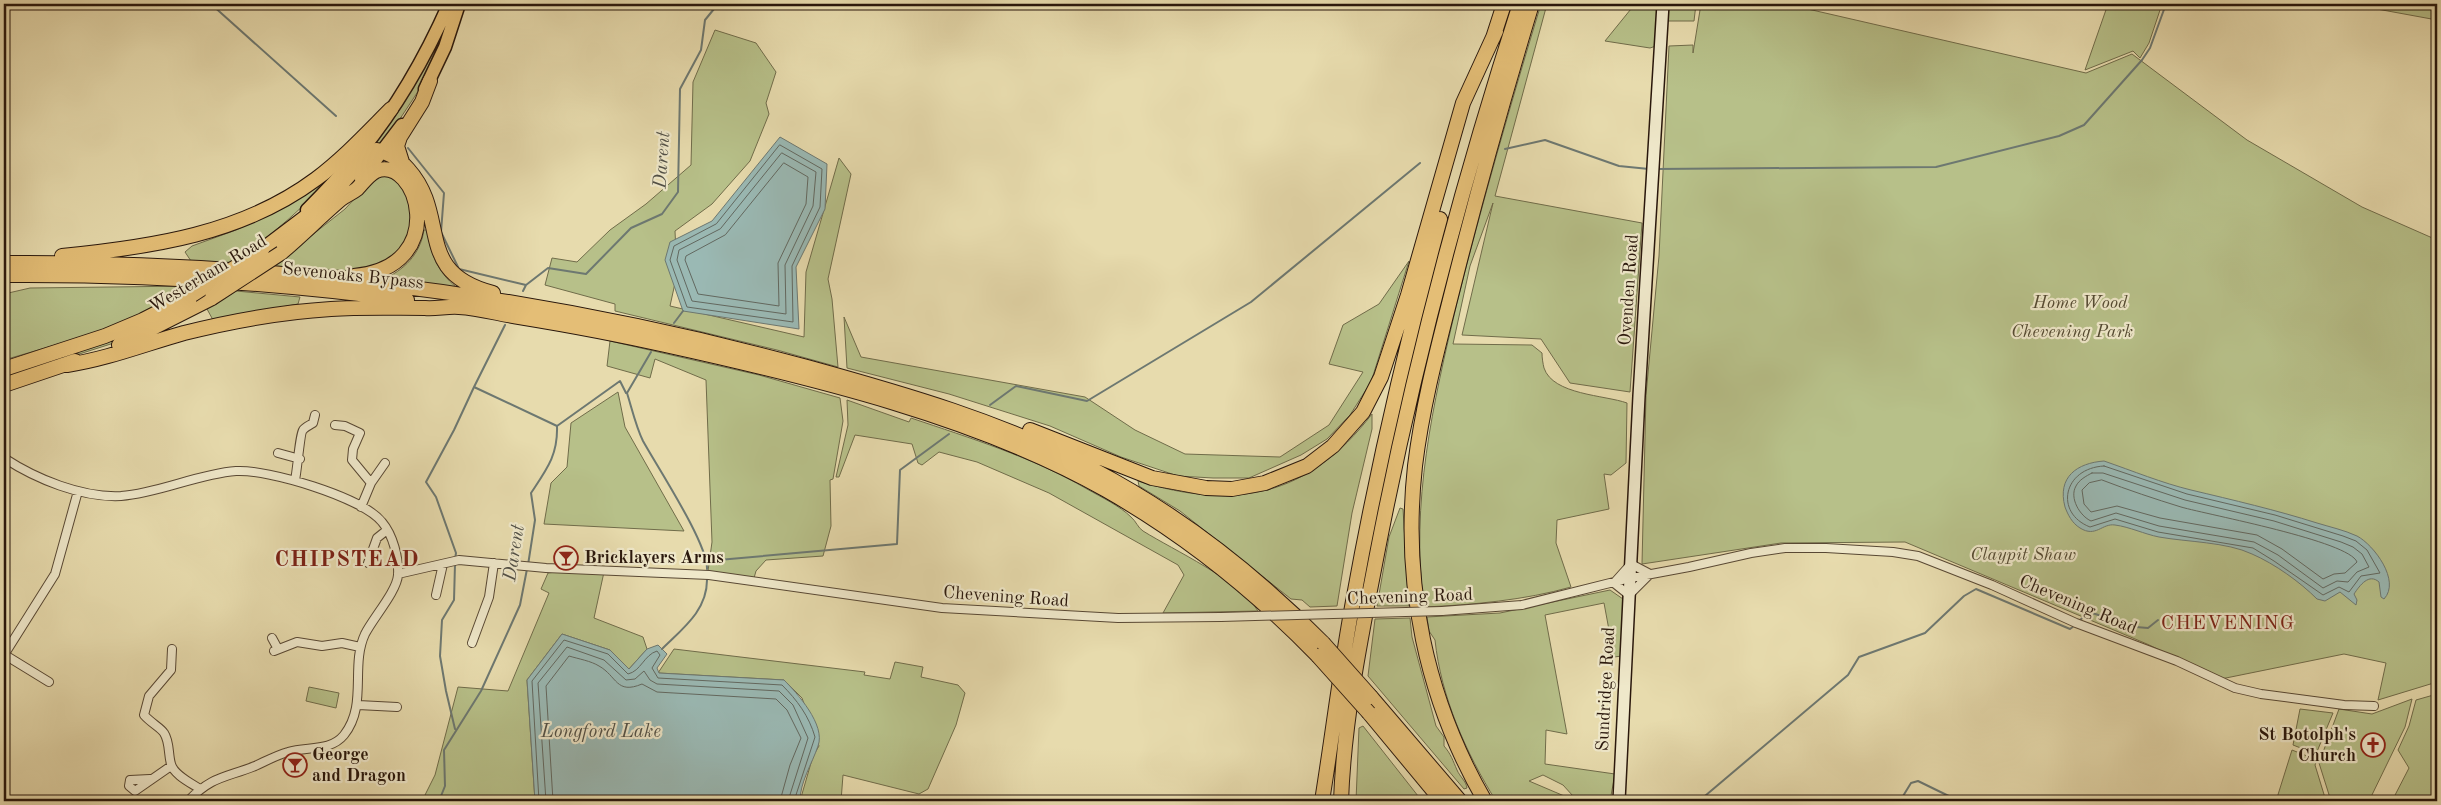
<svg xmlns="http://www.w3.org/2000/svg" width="2441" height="805" viewBox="0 0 2441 805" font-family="'Old Standard TT',serif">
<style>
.green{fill:#b7c089;stroke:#706c4a}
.water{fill:#9ab9b4;stroke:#6d7871}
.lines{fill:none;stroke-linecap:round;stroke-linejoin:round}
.shore{stroke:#626860;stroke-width:1}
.stream{stroke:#6d7871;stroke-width:2}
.street-casing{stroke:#584834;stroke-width:10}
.secondary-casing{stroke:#29170c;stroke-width:14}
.primary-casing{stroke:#29170c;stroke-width:15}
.highway-casing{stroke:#29170c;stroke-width:16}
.street{stroke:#efe8ca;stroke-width:8}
.secondary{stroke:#efe8ca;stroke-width:11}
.primary{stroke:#e4be76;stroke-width:12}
.highway{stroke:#e4be76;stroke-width:14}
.street-bridge-casing{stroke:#584834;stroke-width:10;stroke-linecap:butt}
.highway-bridge-casing{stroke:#29170c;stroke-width:16;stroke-linecap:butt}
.street-bridge{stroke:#efe8ca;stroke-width:8}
.highway-bridge{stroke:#e4be76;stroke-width:14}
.labels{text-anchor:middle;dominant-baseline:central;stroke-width:4.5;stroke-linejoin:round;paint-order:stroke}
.street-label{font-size:18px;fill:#29170c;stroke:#efe8ca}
.park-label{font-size:18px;font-style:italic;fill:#544a32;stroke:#efe8ca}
.poi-label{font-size:18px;font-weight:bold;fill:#29170c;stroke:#efe8ca;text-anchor:start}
.water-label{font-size:19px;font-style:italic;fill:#515047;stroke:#efe8ca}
.quarter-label{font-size:20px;letter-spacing:1px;fill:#7a1f14;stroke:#efe8ca}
.district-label{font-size:22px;font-weight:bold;letter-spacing:1px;fill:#7a1f14;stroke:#efe8ca}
</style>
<rect width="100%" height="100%" fill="#e7dbad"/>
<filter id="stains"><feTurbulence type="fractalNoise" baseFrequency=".004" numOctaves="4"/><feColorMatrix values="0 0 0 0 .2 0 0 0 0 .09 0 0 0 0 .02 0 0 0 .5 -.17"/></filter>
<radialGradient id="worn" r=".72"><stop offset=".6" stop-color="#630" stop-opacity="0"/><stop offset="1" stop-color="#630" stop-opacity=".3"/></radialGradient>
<path class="green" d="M1541,4H1547L1495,196L1642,223L1630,392L1570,383L1541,339L1462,335L1493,203L1470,266L1453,344L1532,345L1542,353C1542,358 1543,364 1544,368C1553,395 1605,395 1627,403L1626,463L1611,475L1604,474L1609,509L1557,520L1556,543L1571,587C1526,600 1471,605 1424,607C1410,503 1433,404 1457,303C1482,203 1511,103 1541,4Z
M1635,4H1659L1656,46L1650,48L1605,41Z
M1668,4H1696L1694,21H1668Z
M1701,4H1786L2086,73L2132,54L2247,140L2362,207L2437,240V682L2378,700L2386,663L2344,654L2221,679L2147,644L1905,542L1781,543L1642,564L1646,395L1659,256L1669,46L1693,45V53Z
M2108,4H2162L2149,43L2140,58L2133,51L2085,70Z
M2369,4H2437V20L2366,7Z
M448,19L441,43L417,93L384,143L371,147Z
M715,30L756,43L776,72L766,103L769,114L750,161L712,204L675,231L677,274L670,306L804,337L806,272L839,158L851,174L828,279L832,299L838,367L777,350L615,311V304L545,285L552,258L577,262L610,230L646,204L691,165L693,82Z
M341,165C310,203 271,237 229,264L191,261L185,252L192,246L236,230L270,214Z
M380,176H392L405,190L412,209L409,238L393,260L354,271L273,266L345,209L370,182Z
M424,230H427C431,254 437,271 456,287L455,290L382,280C404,270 420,255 424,230Z
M1409,261L1371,382L1350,415L1327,439L1301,455L1249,478H1213L1178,476L1121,457L1050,426L949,394L847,368L844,317L861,357L1085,397L1135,430L1185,454L1280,457L1329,425L1363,372L1329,364L1343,325L1379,304Z
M192,286L152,310L110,329L4,360V294L30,288Z
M236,291L300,297L298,304L213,320L207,309Z
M150,322L117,342L4,378V374Z
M610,341L759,375L840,398L843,421L833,479L830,480L831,526L823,556L766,560L756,571L754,578L708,571L712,542L706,380L655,359L650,378L607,366Z
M618,392L625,427L684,531L544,524L551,483L567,467L571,423Z
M847,400L909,422L911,418C970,438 1032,457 1087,489C1101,497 1120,506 1131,517C1136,521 1138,528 1143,531C1175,551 1238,579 1258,611L1163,613L1184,575L1178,565L1049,493L977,462L939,452L922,465L918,463L912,444L855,435L839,477H836L848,425Z
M1372,414V429L1352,513L1337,606L1310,607L1302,600L1291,599L1180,511L1139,486L1138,481C1235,511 1308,497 1372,414Z
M1400,508L1403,509L1409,606H1377L1389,537Z
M556,572H604L594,618L643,637L647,649L629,669L610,650L562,634L527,680L535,801H422L435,775L458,687L508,691L549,593L541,589L548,573Z
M1610,590L1623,599L1622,656L1614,657L1604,603L1545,615L1567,734L1546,730L1545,764L1615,774L1610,801H1585L1573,796L1563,785L1543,775L1529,781L1576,801H1496C1466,753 1441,697 1435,640L1429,631L1427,617L1500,613Z
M1410,618L1412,637L1436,726L1444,737V746C1451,754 1453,761 1457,770C1460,777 1466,781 1467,788L1464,789L1368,676L1375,619Z
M674,649L865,672L864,675L890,679L895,662L923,667L921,677L958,685L965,693L956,725L928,789L919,794L843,775L841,801H800L813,756L819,746L802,698L784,680L658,673Z
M309,687L339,693L336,708L306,701Z
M2437,694V801H2399L2393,799L2409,768L2398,750L2409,726L2416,700Z
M2412,699L2405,727L2369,801H2331L2319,763L2339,709L2372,714Z
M2300,709L2333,713L2316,754L2293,745Z
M1363,726L1422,801H1356L1359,728Z
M2292,750L2317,760L2315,765L2326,801H2276Z"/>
<path class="water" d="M780,137L827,164L825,209L796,267L799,329L683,311L665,260L670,242L712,221Z
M2104,461C2133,471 2162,483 2191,490C2233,500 2276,510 2317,523C2330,527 2344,530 2357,536C2374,545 2401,581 2384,599L2381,597L2379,582C2369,573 2360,585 2354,594L2357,600L2356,605L2340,592L2325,601L2317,599C2300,582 2275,564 2252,554C2227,542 2187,542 2159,537C2144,534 2130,527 2115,525C2102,523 2096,538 2080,528C2072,523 2068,515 2065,507C2057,477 2077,463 2104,461Z
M562,634L610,650L629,669L647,649L658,645L667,654L657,668L659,673L784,680C797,693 826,725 818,746C812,764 800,782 800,801H535L527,680Z"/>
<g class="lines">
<path class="shore" d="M780,145L822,169L820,207L792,266L793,322L687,307L670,260L674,246L716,224Z
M782,153L816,172L813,206L785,265L786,314L692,301L677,260L679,250L720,229Z
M784,163L808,177L806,204L778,263L779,306L698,294L685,260L686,256L725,235Z
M2104,466L2187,494L2275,515L2343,536L2356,541L2367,550L2380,573L2361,576L2349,592L2339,587L2323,595L2274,561L2253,548L2158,532L2115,519L2090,527C2054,513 2063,468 2104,466Z
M2092,473H2103L2185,500L2274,521L2341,542L2353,547L2362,554L2369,567L2357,572L2348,582L2337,581L2323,588L2278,555L2254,542L2159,526L2116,513L2091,521C2080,516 2069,498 2076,486C2079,480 2086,476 2092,473Z
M2102,480C2128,490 2155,499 2181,507C2209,515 2349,541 2357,562L2345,573L2334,574L2323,579L2282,549L2257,535L2160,518L2117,506L2091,512L2084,504L2082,490L2089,483Z
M539,801L532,681L564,640L608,654L628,674C641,671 644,655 657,651L660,655L652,668L658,678L782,685C797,700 809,716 815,737L794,801
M546,801L538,683L567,647L604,660L626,680L635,679L644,671L650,680L657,684L779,691L793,705L808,738L788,801
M553,801L546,686L569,656C579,659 591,661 599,666C617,676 616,695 642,684L657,692L776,699L787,710L801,738L790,765L780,801"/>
<path class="stream" d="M211,4L336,116
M719,4L744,8L762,4
M408,148L444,193L441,232L459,269L526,285
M1505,149L1545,140L1619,166L1649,169
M1656,169L1936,167L2059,136L2084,125L2142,60L2150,48L2166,4
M523,291L526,285L548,268L586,274L631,228L662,214L678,192L680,89L701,50L705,20L718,4
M674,323L683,311
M505,325L474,387L557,426C558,455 547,469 531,493L535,520L528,565
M651,352L627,393C632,409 636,427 643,441C658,468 708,544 707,569
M990,405L1016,386L1087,401L1251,302L1420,163
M557,426L620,381L626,393
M455,559L456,553L436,497L426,482L454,430L474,387
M707,561L897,544L900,470L949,434
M2079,621L2089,612L2136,627L2148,628L2158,620
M662,649C682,629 707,611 707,580
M455,729L446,691L440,656L442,620L454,600L455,564
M439,801L445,786L444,750L481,691L520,605L527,569
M1699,801L1848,675L1859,657L1925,633L1964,596L1976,589L2070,629L2074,626
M1900,801L1911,783L1918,781L1959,801"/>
<g class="street-casing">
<path id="street" d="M335,425L345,426L360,433L353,449L352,460L371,483L361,507
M278,453L300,459
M4,458C36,479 82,498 121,496C160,493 197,474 236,471C267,469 362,497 382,522C393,535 399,558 398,575C397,591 373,618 365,634C350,666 368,705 344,735C330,752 307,746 288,752C277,755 266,761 255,766C225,778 212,776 188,801
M295,480C297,472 300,433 303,430C305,427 310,425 313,423L315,415
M371,483L385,463
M368,563L377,538L387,530
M1631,564L1650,574L1629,595L1614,583Z
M398,574L459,560L546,568L709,575L942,608L1118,618L1221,617
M436,595L443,564
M1442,611L1522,605L1630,578L1689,567L1751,553L1785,548H1826L1893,552L1918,556L1992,585L2076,623L2177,661L2235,688L2261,694L2344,705L2374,706
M272,638L278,649
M472,643L489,597L494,563
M172,649L171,670L149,696L144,715C151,723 161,728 164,733C170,742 168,754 171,764C174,775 191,783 200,789
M274,651L297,642L322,646L342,643L360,647
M4,655L55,574L78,491
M5,655L49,682
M358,705L397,707
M150,779L130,780L129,786L135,791L171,766"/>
</g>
<g class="secondary-casing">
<path id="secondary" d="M1619,801L1639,396L1663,4"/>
</g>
<g class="primary-casing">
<path id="primary" d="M425,89L445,47L459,4
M361,179L402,125
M307,210C325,191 345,172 361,151C397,107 426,56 449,4"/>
</g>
<g class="highway-casing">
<path id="highway" d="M1493,38L1504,4
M402,162L397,146L400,137L422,102L430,81
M262,250L324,203L370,152L376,150C389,152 400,160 408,169C451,217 412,272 493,293
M281,253C301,236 320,217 341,199C346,195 352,193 357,189C363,183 368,175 376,171C417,154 452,267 354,276
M62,256C152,247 242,234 316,179C344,158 367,133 391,109
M4,263C274,261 546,296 807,367C905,394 1002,422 1092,469C1178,514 1255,574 1323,643
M4,275C138,274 273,282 407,300
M119,345L212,298
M67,365C107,359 145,344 184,333C232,321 281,312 331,309C362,307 393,308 425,308C436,309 448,306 459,307C479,308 499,314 519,317C568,325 617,334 665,345C810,377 977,417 1106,490C1185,535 1255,591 1318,656
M4,369L105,336L143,320L192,295
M4,385L75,361
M1030,430L1152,478L1206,488L1232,489L1265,483L1307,466L1333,446L1363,412L1381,377L1408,295L1463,103L1496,31
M1371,697L1460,801
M1369,713L1442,801
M1322,801C1333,733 1341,664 1354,596C1377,469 1406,344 1440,219
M1341,801C1344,717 1362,632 1378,549C1414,364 1462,183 1520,4
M1485,801C1426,699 1402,584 1415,466C1423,400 1441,336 1457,272C1480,182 1505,93 1532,4"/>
</g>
<use href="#street" class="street"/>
<use href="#secondary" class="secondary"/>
<use href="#primary" class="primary"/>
<use href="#highway" class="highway"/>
<g class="street-bridge-casing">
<path id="street-bridge" d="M1221,617L1442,611"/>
</g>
<g class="highway-bridge-casing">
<path id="highway-bridge" d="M192,295L262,250
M212,298L281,253
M1323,643L1371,697
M1318,656L1369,713"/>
</g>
<use href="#street-bridge" class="street-bridge"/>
<use href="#highway-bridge" class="highway-bridge"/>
</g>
<defs>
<g id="bar-ring" transform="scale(1.25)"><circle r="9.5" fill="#efe8ca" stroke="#8f2418" stroke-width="1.5"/><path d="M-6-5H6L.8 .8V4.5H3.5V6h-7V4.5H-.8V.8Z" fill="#8f2418"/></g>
<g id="church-ring" transform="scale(1.25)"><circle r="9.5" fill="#efe8ca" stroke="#8f2418" stroke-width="1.5"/><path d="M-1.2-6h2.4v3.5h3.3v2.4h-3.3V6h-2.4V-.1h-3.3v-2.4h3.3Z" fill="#8f2418"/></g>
</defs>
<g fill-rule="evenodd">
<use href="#bar-ring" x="566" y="558"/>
<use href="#church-ring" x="2373" y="745"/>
<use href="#bar-ring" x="295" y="765"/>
</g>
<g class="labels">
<g class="street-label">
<text transform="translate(208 274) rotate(-31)">Westerham Road</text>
<text transform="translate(353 276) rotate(6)">Sevenoaks Bypass</text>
<text transform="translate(1629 290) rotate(-86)">Ovenden Road</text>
<text transform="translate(1006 597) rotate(4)">Chevening Road</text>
<text transform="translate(1410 597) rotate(-2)">Chevening Road</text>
<text transform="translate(2078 605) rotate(23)">Chevening Road</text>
<text transform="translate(1606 689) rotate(-87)">Sundridge Road</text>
</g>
<g class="park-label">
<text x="2080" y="303">Home Wood</text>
<text x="2072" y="332">Chevening Park</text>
<text x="2023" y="555">Claypit Shaw</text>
</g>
<g class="poi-label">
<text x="584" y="558">Bricklayers Arms</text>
<text x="2356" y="735" text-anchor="end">St Botolph's<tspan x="2356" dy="21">Church</tspan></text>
<text x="312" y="755">George<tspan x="312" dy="21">and Dragon</tspan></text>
</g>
<g class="water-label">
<text transform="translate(663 160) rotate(-86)">Darent</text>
<text transform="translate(515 553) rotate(-81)">Darent</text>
<text x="601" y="732">Longford Lake</text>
</g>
<g class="quarter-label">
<text x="2228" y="624">CHEVENING</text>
</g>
<g class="district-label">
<text x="347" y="560">CHIPSTEAD</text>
</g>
</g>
<rect width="2441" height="805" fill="none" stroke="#e7dbad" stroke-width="20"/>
<rect x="5" y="5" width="2431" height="795" fill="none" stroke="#29170c" stroke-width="2.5"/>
<rect x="10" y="10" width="2421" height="785" fill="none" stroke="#29170c"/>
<rect width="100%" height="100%" filter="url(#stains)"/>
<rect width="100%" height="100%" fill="url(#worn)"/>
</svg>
